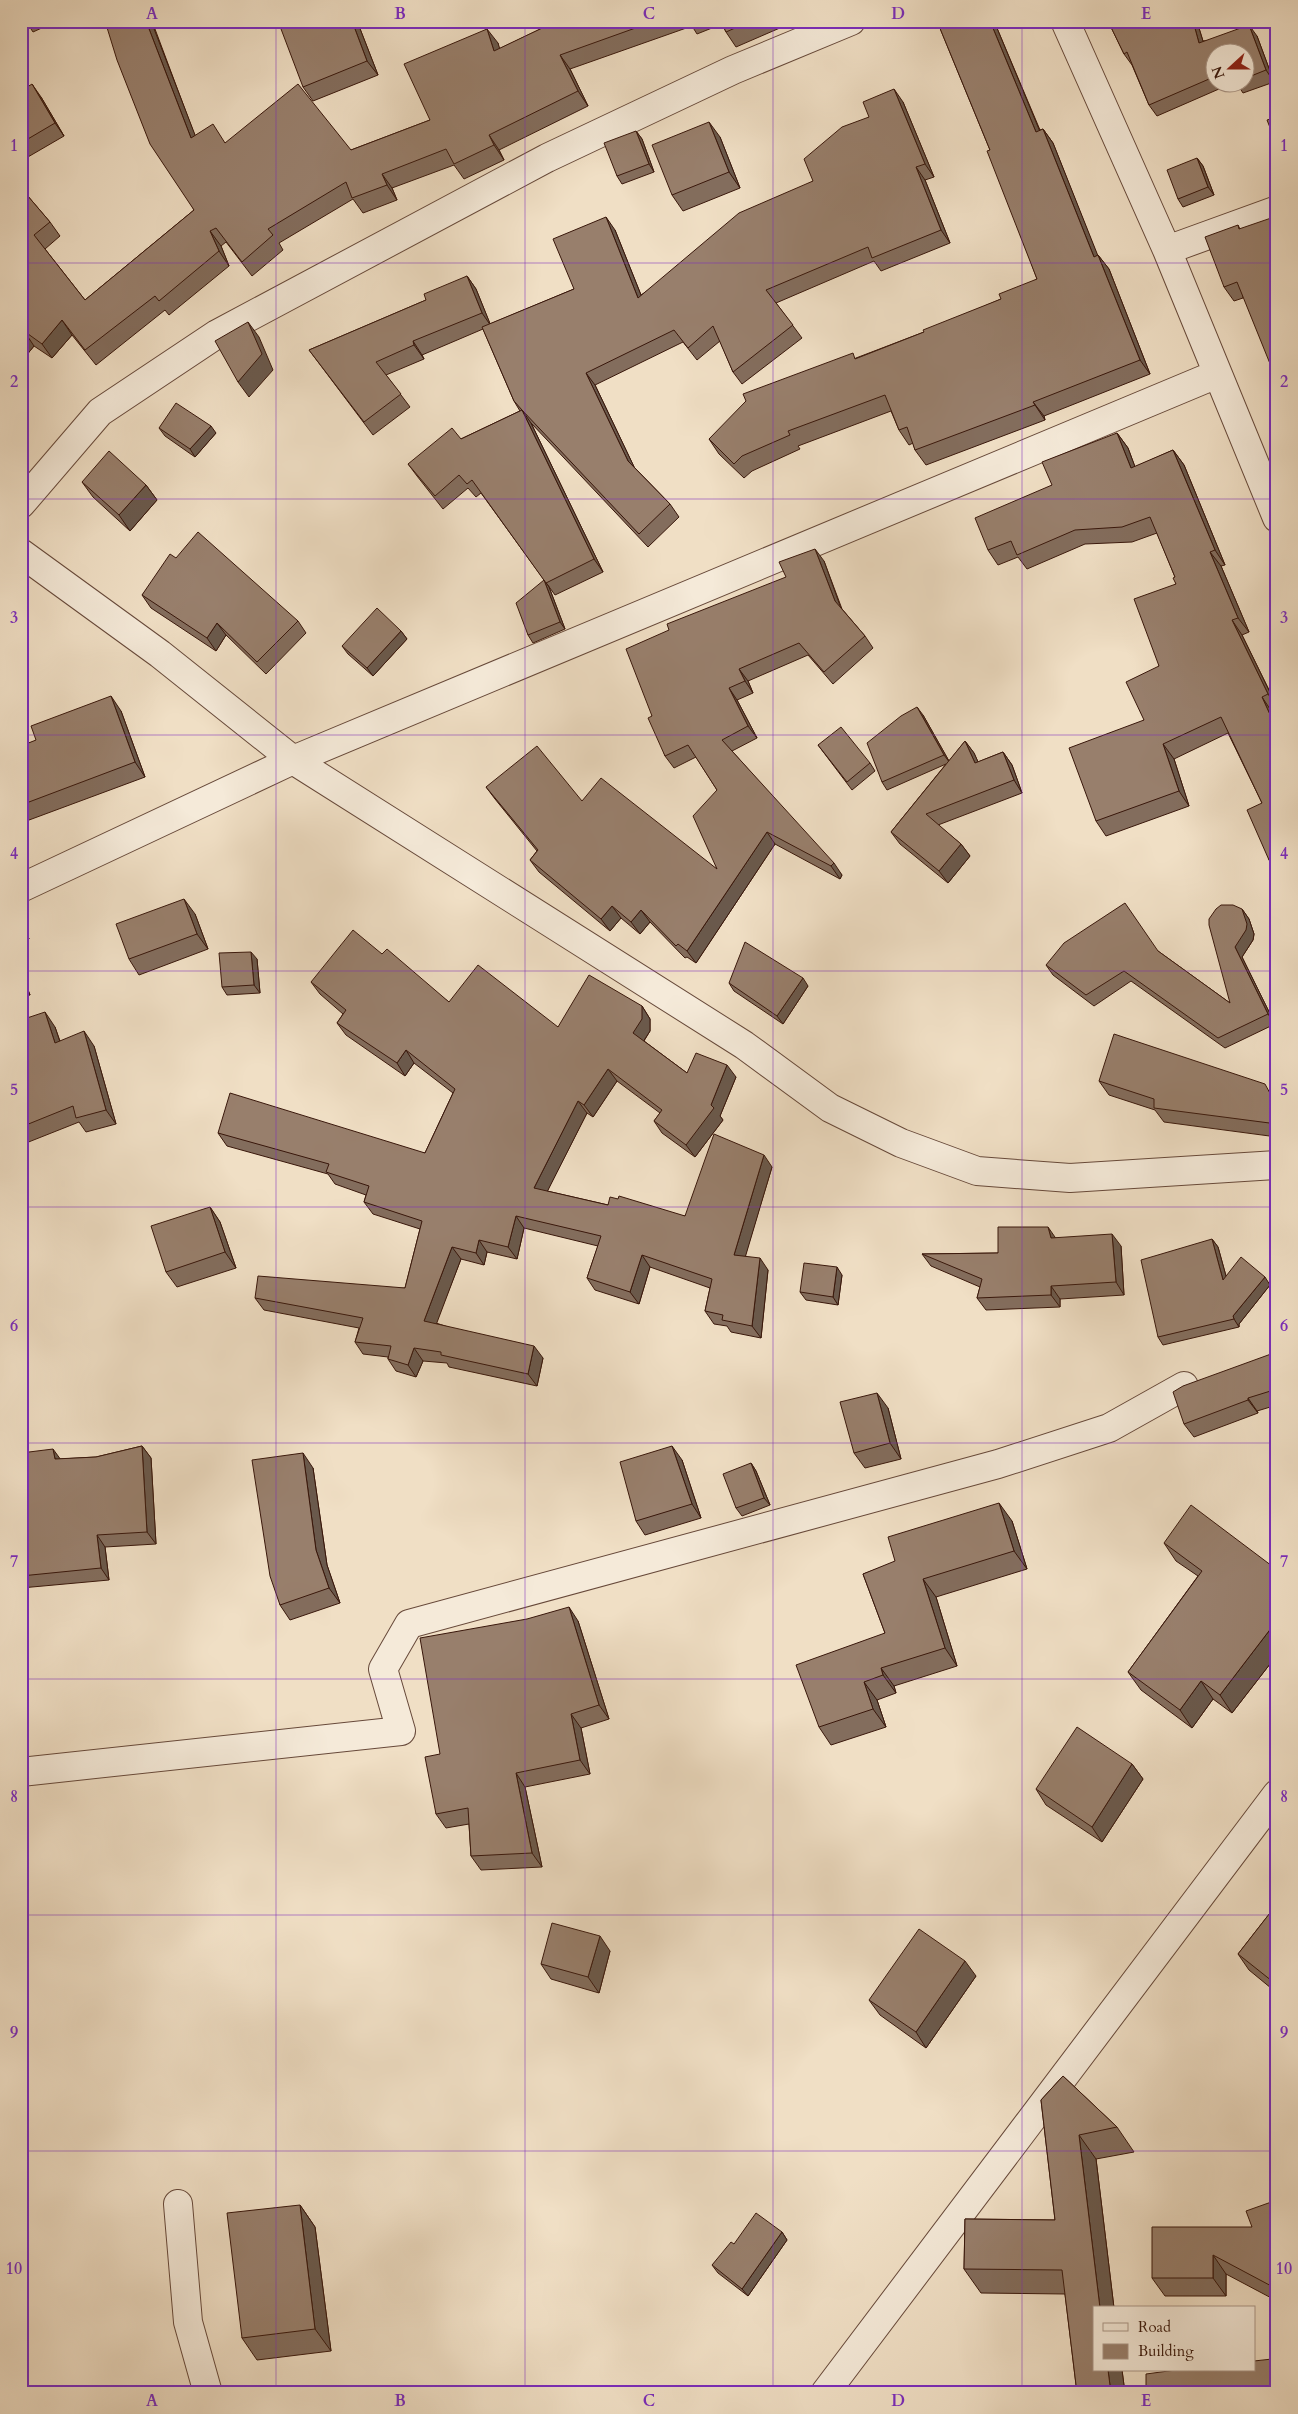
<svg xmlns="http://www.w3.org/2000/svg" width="1298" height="2414" viewBox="0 0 1298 2414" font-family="Cardo,serif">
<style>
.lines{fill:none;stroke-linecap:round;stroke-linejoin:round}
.minor-casing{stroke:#67493a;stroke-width:30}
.minor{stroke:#f5ead9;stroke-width:28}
.wall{fill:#836d5d;stroke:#39170b}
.shaded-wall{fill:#6a594c;stroke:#39170b}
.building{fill:#987f6c;stroke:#39170b}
.grid{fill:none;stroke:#7b2cbf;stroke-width:1;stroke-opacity:0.55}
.neatline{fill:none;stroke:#7b2cbf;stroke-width:2}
.grid-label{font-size:16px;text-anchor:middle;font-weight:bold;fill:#7b2cbf}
</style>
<rect width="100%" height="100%" fill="#f0dfc5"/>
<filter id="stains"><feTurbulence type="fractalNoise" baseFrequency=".004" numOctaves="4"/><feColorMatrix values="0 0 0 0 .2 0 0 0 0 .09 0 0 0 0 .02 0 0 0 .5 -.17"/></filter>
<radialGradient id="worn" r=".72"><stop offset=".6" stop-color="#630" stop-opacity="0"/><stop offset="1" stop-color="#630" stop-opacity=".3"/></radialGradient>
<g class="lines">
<g class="minor-casing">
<path id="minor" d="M1065,21L1167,250L1277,518
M1167,250L1277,210
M21,504L100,412L217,334L547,158L733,70L851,21
M21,553L160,654L293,760L744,1045L830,1108L901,1143L977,1171L1070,1178L1277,1165
M21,888L293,760L1217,374
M21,1772L401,1731L383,1669L409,1624L998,1464L1109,1428L1184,1386
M178,2204L188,2322L208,2393
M825,2393L1277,1794"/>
</g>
<use href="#minor" class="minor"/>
</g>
<path class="wall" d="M21,21H57L33,32L27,23L21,25Z
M105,21H152L195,136L225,143L351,150L430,120L498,43L499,49L557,21H796L736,47L726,32L722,24L697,34L692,26L570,69L588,106L499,150L504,160L464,179L454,165L392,188L397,200L363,213L353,199L279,243L283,250L252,276L226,242L221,246L229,266L169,315L165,310L96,365L72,335L52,358L34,346L21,362V188L50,222L60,236L45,249L85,300L194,210Z
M357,21L378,75L313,101L303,87Z
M937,21H994L1040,130L1043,129L1053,143L1097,255H1098L1109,269L1150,374L1044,416L1045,420L926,465L915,450L913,443L909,445L899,430L891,411L798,446L800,449L752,471L744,478L719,454L709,439L856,358L924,332L1001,299L1037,279L990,150Z
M1108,21H1172V22L1174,21H1195L1198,25L1203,41L1257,36L1274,82L1243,93L1236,82H1246V52H1216V82H1235L1157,116L1149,105L1132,65L1124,54Z
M21,91L41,97L64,136L21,161Z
M903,102L934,177L925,180L950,243L881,271L874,261L776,303L802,338L742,384L733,372L720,341L697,360L683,342L595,385L634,467L670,504L679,517L648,547L531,423L603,572L555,595L481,493L476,497L468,488L443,509L417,476L408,464L520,411L514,401L483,329L422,355L424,359L386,375L410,407L373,435L309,350L426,300L467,276L476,289L490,324L574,289L615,230L641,295L813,181L869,117Z
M636,131L642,139L654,172L622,184L617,176Z
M720,137L740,188L683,211L672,195Z
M1197,158L1203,166L1214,195L1183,207L1178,199Z
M1238,225L1240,229L1243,298L1234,301L1224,287Z
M159,428L216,433L195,457L165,436Z
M1117,433L1128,448L1135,467L1173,450L1184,465L1225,565L1221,566L1249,632L1242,635L1277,706V710L1272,712L1277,722V872L1269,860L1262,803L1228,733L1174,759L1189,806L1106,836L1096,821L1144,720L1159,666L1176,584L1175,577L1157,533L1132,542L1085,544L1027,569L1018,557L998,565L988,550L1052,485Z
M82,482L146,485L157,500L130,531L93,497Z
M176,558L298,621L306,633L266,674L226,635L216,651L151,608L142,595Z
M824,561L842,609L865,636L873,648L833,684L808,655L748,681L753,693L737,700L757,738L732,751L842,875L840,879L775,844L696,963L687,957L685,958L650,922L640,934L621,918L610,931L539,872L530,860L537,851L495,799L486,787L582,801L717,869V790L696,757L674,768L665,756L652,716L669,630Z
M544,580L549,587L565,629L533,643L528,635Z
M401,631L407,639L373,676L348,654L342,646Z
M121,711L145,777L21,823V746Z
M923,715L949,761L965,741L974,753L978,762L1003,752L1012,765L1022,793L938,825L961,844L970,856L948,883L900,844L891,832L946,764L887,790L882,782Z
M818,745L870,763L875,771L852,790Z
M1242,909L1249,919L1254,934L1253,940L1242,957L1275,1024L1225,1048L1131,981L1094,1006L1053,975L1046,965L1158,951L1230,1003Z
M195,914L208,949L139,975L129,959Z
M21,919L29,939L21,942Z
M382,954L449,1002L558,1027L642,1006L650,1019V1031L644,1041L687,1073L736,1077L720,1116L723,1120L695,1157L662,1133L654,1121L660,1113L617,1081L593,1117L587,1113L547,1191L608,1205L685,1216L772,1167L745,1256L768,1270L761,1338L731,1332L727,1326L714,1324L705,1311L710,1288L650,1267L639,1304L595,1290L587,1278L598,1246L524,1228L517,1259L487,1252L484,1265L461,1259L436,1323L543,1358L537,1386L449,1367L447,1363L423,1361L416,1377L396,1371L388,1359V1357L363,1354L355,1342L359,1328L264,1310L255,1298L405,1288L420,1229L373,1214L364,1202L366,1195L335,1184L328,1174L227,1146L218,1133L425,1153L453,1093L414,1063L405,1076L346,1035L337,1023L343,1014L320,994L311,982Z
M257,959L260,993L227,995L222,987Z
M21,972L30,995L21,998Z
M729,983L808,986L783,1024L734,991Z
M55,1027L60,1041L94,1046L116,1124L86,1132L79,1122L21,1145V1079L27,1077Z
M1099,1081L1273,1095L1277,1090V1137L1164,1122L1155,1110L1109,1095Z
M210,1207L220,1222L236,1268L177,1287L166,1272Z
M1055,1238L1121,1246L1124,1295L1060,1299V1307L986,1310L977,1298L980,1287L931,1266L922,1254L998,1253Z
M1212,1239L1218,1247L1226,1276L1270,1285L1239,1324V1327L1163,1345L1158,1337Z
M842,1275L838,1305L806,1300L800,1292Z
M1271,1354L1277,1361V1405L1257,1411L1258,1413L1194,1437L1184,1424Z
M888,1408L901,1459L865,1468L854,1453Z
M142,1446L151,1458L156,1544L105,1547L109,1580L21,1588V1453L60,1459L96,1457Z
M682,1460L701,1518L645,1535L636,1521Z
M751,1463L756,1471L770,1505L742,1516L736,1508Z
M313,1468L327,1565L340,1603L290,1620L280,1605Z
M1012,1521L1027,1569L936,1597L957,1666L894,1686L896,1693L877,1700L886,1727L831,1745L819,1727L885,1633L863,1574Z
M1164,1543L1276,1569L1277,1567V1655L1232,1713L1213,1699L1192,1728L1141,1690L1128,1672L1198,1576L1176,1561Z
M578,1621L609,1719L581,1728L590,1774L525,1787L542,1867L481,1870L471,1856L469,1824L446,1828L436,1814L440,1754Z
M1132,1764L1143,1779L1102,1842L1046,1805L1036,1789Z
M1277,1904V1993L1249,1970L1238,1954Z
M610,1951L599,1993L551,1979L541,1964Z
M976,1976L926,2048L880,2015L869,2000Z
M1063,2076L1117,2127L1134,2152L1096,2159L1114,2308H1094V2370H1122L1125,2393H1077L1065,2294L981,2293L964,2269L965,2219L1055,2220L1041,2100Z
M1277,2200V2301L1226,2274V2296H1165L1152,2278L1252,2227Z
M300,2205L315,2227L331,2351L257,2360L242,2338Z
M782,2232L787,2240L748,2296L718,2273L712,2265L734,2244Z"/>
<path class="shaded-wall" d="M146,21H151L202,153L191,138Z
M352,21H357L378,75L367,61Z
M990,21H994L1046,146L1036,132Z
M1193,21H1195L1198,25L1207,54L1199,43Z
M1249,25L1257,36L1274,82L1266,70Z
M487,29L498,43L505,66L494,51Z
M560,55L570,69L588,106L578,91Z
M32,84L41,97L64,136L55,123Z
M894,89L903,102L934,177L925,164Z
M709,122L720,137L740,188L729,172Z
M1043,129L1053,143L1104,271L1094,257Z
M636,131L642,139L654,172L649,164Z
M489,135L499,150L504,160L494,145Z
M1197,158L1203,166L1214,195L1208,187Z
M916,167L925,180L950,243L941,230Z
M382,174L392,188L397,200L387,185Z
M606,217L615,230L647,310L638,298Z
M210,231L221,246L229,266L219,251Z
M1098,255L1109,269L1150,374L1140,360Z
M467,276L476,289L491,326L482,313Z
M62,320L72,335L52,358L42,344Z
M248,322L259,337L273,370L249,397L238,382Z
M24,331L34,346L21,362V334Z
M413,341L422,355L424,359L414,345Z
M586,373L595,385L637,473L628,461Z
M1033,402L1044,416L1045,420Z
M522,410L531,423L603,572L594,559Z
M211,426L216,433L195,457L190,449Z
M1117,433L1128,448L1141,483L1131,468Z
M1173,450L1184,465L1225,565L1215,550Z
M146,485L157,500L130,531L119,515Z
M815,549L824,561L843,614L835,601Z
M1210,552L1221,566L1249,632L1238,618Z
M544,580L549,587L565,629L560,622Z
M1232,620L1242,635L1277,707L1268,694Z
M217,623L226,635L216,651L207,638Z
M401,631L407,639L373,676L367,668Z
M739,669L748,681L753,693L745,681Z
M729,688L737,700L757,738L748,726Z
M111,696L121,711L145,777L135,762Z
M1262,697L1272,712L1277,722V730Z
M917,707L923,715L950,763L944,755Z
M965,741L974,753L984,775L975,763Z
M1163,744L1174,759L1189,806L1179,791Z
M1003,752L1012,765L1022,793L1014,780Z
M767,832L775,844L696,963L687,951Z
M961,844L970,856L948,883L939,871Z
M834,863L842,875L840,879L831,866Z
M184,899L195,914L208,949L197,934Z
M612,906L621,918L610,931L601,919Z
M1242,909L1249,919L1254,934L1253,940L1242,957L1275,1024L1268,1014L1235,947Z
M641,910L650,922L640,934L631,922Z
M21,919L29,939L21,928Z
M251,952L257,959L260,993L254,985Z
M21,972L30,995L21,982Z
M803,978L808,986L783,1024L777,1016Z
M642,1006L650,1019V1031L641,1045L633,1033Z
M45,1012L55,1027L65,1057L55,1043Z
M84,1031L94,1046L116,1124L106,1110Z
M406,1050L414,1063L405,1076L397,1063Z
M727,1065L736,1077L720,1116L723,1120L695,1157L686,1145L711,1105Z
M608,1069L617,1081L593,1117L584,1105Z
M578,1101L587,1113L543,1200L534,1188Z
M764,1155L772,1167L742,1268L734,1255Z
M210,1207L220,1222L236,1268L225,1252Z
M516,1216L524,1228L517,1259L508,1247Z
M1048,1227L1057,1240L1051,1238Z
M1112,1234L1121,1246L1124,1295L1116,1282Z
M1212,1239L1218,1247L1229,1287L1223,1280Z
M479,1240L487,1252L484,1265L476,1253Z
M452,1247L461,1259L433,1333L424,1321Z
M642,1255L650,1267L639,1304L630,1292Z
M760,1258L768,1270L761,1338L752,1326Z
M837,1267L842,1275L838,1305L833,1297Z
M1265,1277L1270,1285L1239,1324V1327L1234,1319L1233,1316Z
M1051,1286L1060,1299V1307L1051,1295Z
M534,1346L543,1358L537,1386L528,1374Z
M414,1348L423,1361L416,1377L408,1365Z
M1271,1354L1277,1361V1371Z
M877,1393L888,1408L901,1459L890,1443Z
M1248,1398L1257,1411L1258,1413L1248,1400Z
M142,1446L151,1458L156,1544L147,1532Z
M672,1446L682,1460L701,1518L692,1504Z
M53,1449L61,1460L55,1459Z
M303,1453L313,1468L327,1565L340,1603L329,1588L316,1550Z
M751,1463L756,1471L770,1505L764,1498Z
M999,1503L1012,1521L1027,1569L1014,1551Z
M97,1535L105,1547L109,1580L101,1568Z
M923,1579L936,1597L957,1666L945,1648Z
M569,1607L578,1621L609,1719L599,1705Z
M1272,1627L1277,1633V1655L1232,1713L1220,1695Z
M881,1668L894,1686L896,1693L883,1675Z
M1201,1681L1213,1699L1192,1728L1180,1710Z
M864,1682L877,1700L886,1727L873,1709Z
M571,1714L581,1728L590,1774L580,1760Z
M1132,1764L1143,1779L1102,1842L1092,1827Z
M516,1773L525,1787L542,1867L532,1853Z
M600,1936L610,1951L599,1993L588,1977Z
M965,1961L976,1976L926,2048L916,2032Z
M1079,2135L1096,2159L1114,2308H1100Z
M300,2205L315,2227L331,2351L315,2329Z
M782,2232L787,2240L748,2296L742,2289Z
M1213,2255L1226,2274V2296L1213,2278Z
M1272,2359L1277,2365V2393Z
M1108,2370H1122L1125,2393H1111Z"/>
<path class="building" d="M105,21H146L191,138L213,124L225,143L298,84L351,150L430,120L404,64L487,29L494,51L557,21H655L560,55L578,91L489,135L494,145L454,164L446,149L382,174L387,185L352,198L346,182L268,229L273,235L242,262L216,228L210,231L219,251L159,301L155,296L85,350L62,320L42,344L24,331L21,334V188L50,222L34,235L85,300L194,210L150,144L117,60Z
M278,21H352L367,61L303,87Z
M721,21H751L726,32Z
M937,21H990L1036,132L1043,129L1094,257L1098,255L1140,360L1033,402L1035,405L915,450L907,427L899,430L885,395L788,431L790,435L742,456L734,464L709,439L746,401L743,394L853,353L855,359L924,332L923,330L1001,299L999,294L1037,279L987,151L990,150Z
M1108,21H1169L1170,23L1174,21H1193L1199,43L1249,25L1266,70L1246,78V52H1216V76L1149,105L1127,52L1124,54Z
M32,84L55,123L21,143V91Z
M894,89L925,164L916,167L941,230L872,258L868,247L766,290L793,325L733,372L713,326L688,348L674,330L586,373L628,461L670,504L639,534L522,410L594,559L546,583L472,480L467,484L459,475L435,496L408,464L452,428L461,439L522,410L514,401L482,327L574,289L553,239L606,217L638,298L739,213L813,181L804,159L842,127L869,117L863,102Z
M1277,117V145L1267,120Z
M709,122L729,172L672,195L652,145Z
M636,131L649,164L617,176L604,143Z
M1197,158L1208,187L1178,199L1167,170Z
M1277,216V381L1237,282L1224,287L1205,237L1238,225L1239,229Z
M467,276L482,313L413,341L414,345L376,362L401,394L364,422L309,350L426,300L424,294Z
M248,322L262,354L238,382L215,341Z
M176,403L211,426L190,449L159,428Z
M1117,433L1131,468L1173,450L1215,550L1210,552L1238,618L1232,620L1268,694L1262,697L1277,730V856L1269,860L1247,810L1262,803L1221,717L1163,744L1179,791L1096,821L1069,748L1144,720L1126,682L1159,666L1134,599L1176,584L1173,578L1175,577L1150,517L1122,527L1075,530L1017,555L1011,541L988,550L975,518L1052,485L1042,462Z
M109,451L146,485L119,515L82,482Z
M198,532L298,621L257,662L217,623L207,638L142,595L170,554L176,558Z
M815,549L835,601L865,636L824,672L799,643L739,669L745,681L729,688L748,726L722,740L834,863L831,866L767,832L687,951L678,944L676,946L641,910L631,922L612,906L601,919L530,860L538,850L486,787L537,746L582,801L601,778L717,869L693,816L717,790L688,745L665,756L648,718L652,716L626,649L669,630L667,624L786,577L779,562Z
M544,580L560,622L528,635L516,603Z
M377,608L401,631L367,668L342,646Z
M111,696L135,762L21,805V746L36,740L31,726Z
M917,707L944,755L882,782L867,743L901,716Z
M841,727L870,763L847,782L818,745Z
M965,741L975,763L1003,752L1014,780L926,814L961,844L939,871L891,832Z
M184,899L197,934L129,959L116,924Z
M1125,903L1158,951L1230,1003L1209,925V919L1216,909L1221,905H1233L1242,909L1247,924L1246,930L1235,947L1268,1014L1218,1038L1124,971L1086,995L1046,965L1064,943Z
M353,930L382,954L387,949L449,1002L478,965L558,1027L589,975L642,1006V1019L633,1033L687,1073L696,1053L727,1065L711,1105L714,1108L686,1145L654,1121L662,1110L608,1069L584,1105L578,1101L534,1188L608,1205L610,1197L618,1199L619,1196L685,1216L714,1134L764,1155L734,1255L760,1258L752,1326L722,1320L723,1315L705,1311L712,1279L642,1255L630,1292L587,1278L601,1236L516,1216L508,1247L479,1240L476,1253L452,1247L424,1321L534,1346L528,1374L441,1355V1352L414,1348L408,1365L388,1359L391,1346L355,1342L363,1318L255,1298L258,1276L405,1288L422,1221L364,1202L369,1186L326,1172L329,1164L218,1133L230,1093L425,1153L455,1089L406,1050L397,1063L337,1023L346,1010L311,982Z
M745,942L803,978L777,1016L729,983Z
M251,952L254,985L222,987L219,953Z
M45,1012L55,1043L84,1031L106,1110L76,1118L73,1106L21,1127V1079L27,1077L21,1060V1020Z
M1114,1034L1265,1084L1272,1097L1277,1090V1124L1154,1108V1099L1099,1081Z
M1272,1182H1277V1229H1275Z
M210,1207L225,1252L166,1272L151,1226Z
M998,1227H1048L1051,1238L1112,1234L1116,1282L1051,1286V1295L977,1298L982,1279L922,1254L998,1253Z
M1212,1239L1223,1280L1241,1257L1265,1277L1233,1316L1234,1319L1158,1337L1141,1260Z
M804,1263L837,1267L833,1297L800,1292Z
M1271,1354L1277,1371V1389L1248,1398V1400L1184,1424L1173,1392L1183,1386Z
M877,1393L890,1443L854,1453L840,1402Z
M142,1446L147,1532L97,1535L101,1568L21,1576V1453L53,1449L55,1459L96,1457Z
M672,1446L692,1504L636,1521L620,1462Z
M303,1453L316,1550L329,1588L280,1605L270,1576L252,1460Z
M751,1463L764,1498L736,1508L723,1474Z
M999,1503L1014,1551L923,1579L945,1648L881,1668L883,1675L864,1682L873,1709L819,1727L796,1665L885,1633L863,1574L895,1561L888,1537Z
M1191,1505L1276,1569L1277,1567V1630L1272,1627L1220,1695L1201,1681L1180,1710L1128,1672L1202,1571L1164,1543Z
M569,1607L599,1705L571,1714L580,1760L516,1773L532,1853L471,1856L468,1808L436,1814L425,1757L440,1754L420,1638L527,1619Z
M1077,1727L1132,1764L1092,1827L1036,1789Z
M1277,1904V1985L1238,1954Z
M552,1923L600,1936L588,1977L541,1964Z
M919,1929L965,1961L916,2032L869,2000Z
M1063,2076L1117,2127L1079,2135L1100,2308H1094V2370H1108L1111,2393H1077L1062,2270L964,2269L965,2219L1055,2220L1041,2100Z
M1277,2200V2287L1275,2288L1213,2255V2278H1152V2227H1252L1246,2211Z
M300,2205L315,2329L242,2338L227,2213Z
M756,2213L782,2232L742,2289L712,2265L731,2242L734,2244Z
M1272,2359L1276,2393H1146V2374L1176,2370H1254V2361Z"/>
<path class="grid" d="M276,21V2393M525,21V2393M773,21V2393M1022,21V2393M21,263H1277M21,499H1277M21,735H1277M21,971H1277M21,1207H1277M21,1443H1277M21,1679H1277M21,1915H1277M21,2151H1277"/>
<rect width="1298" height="2414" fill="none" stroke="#f0dfc5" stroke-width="55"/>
<rect x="1093" y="2306" width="162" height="65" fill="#f5ead9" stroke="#aa9687"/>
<rect x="1103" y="2323" width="25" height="8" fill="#f5ead9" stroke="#aa9687"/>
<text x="1138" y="2332" font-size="15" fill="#39170b">Road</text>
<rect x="1103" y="2344" width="25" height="15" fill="#987f6c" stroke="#aa9687"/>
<text x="1138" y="2356" font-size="15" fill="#39170b">Building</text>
<g transform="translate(1230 68) rotate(249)"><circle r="24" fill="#f5ead9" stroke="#aa9687"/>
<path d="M0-4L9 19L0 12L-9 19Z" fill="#8f2418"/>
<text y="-8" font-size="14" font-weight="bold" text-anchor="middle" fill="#39170b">N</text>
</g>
<rect x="28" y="28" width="1242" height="2358" class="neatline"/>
<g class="grid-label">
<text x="152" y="19">A</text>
<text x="400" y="19">B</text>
<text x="649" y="19">C</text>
<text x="898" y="19">D</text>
<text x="1146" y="19">E</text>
<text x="14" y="151">1</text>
<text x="1284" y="151">1</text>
<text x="14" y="387">2</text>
<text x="1284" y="387">2</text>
<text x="14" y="623">3</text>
<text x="1284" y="623">3</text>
<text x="14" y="859">4</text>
<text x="1284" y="859">4</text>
<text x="14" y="1095">5</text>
<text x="1284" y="1095">5</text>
<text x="14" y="1331">6</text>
<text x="1284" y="1331">6</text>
<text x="14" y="1567">7</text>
<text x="1284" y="1567">7</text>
<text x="14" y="1802">8</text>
<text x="1284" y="1802">8</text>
<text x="14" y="2038">9</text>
<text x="1284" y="2038">9</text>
<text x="14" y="2274">10</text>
<text x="1284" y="2274">10</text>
<text x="152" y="2406">A</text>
<text x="400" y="2406">B</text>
<text x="649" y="2406">C</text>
<text x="898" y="2406">D</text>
<text x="1146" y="2406">E</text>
</g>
<rect width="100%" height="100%" filter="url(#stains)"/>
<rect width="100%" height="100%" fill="url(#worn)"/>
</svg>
